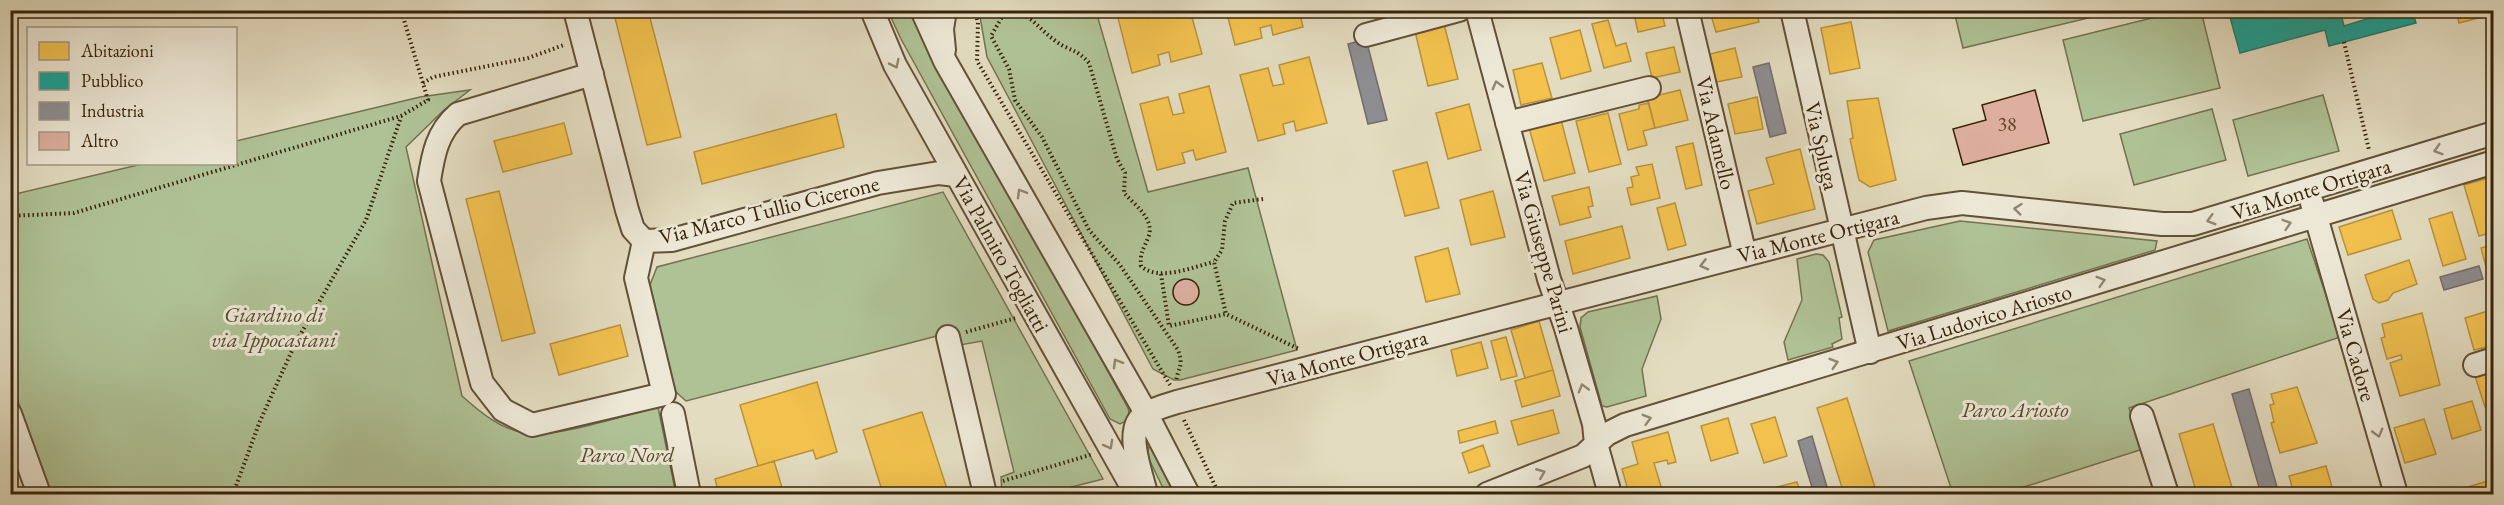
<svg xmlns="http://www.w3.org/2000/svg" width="2504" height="505" viewBox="0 0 2504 505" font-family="'EB Garamond',serif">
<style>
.green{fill:#afc296;stroke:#747250;stroke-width:1.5}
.homes{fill:#f2c14e;stroke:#ba9239;stroke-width:1.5}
.public{fill:#17a398;stroke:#217d6d;stroke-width:1.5}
.industry{fill:#8d8d92;stroke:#746d69;stroke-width:1.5}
.building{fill:#deafa0;stroke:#382309;stroke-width:1.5}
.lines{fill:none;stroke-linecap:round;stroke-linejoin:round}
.minor-casing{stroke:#635137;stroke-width:26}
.path{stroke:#382309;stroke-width:4;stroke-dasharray:1.5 3;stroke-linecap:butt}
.minor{stroke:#ede8d6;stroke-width:22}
.oneway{stroke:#928670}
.labels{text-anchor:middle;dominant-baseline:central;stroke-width:6;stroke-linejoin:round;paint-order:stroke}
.number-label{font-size:20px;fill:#62462f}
.street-label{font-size:22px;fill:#382309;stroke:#ede8d6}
.park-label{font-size:22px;font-style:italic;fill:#564b2c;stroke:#ede8d6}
</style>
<rect width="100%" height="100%" fill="#e3dcc0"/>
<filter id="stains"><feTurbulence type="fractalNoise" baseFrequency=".00333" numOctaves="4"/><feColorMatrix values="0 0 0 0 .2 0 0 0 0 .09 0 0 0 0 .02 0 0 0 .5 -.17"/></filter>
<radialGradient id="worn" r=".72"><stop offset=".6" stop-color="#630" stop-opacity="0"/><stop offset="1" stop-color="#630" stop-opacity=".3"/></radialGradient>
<path class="green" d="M2121,10L1963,48L1954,11V10Z
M2184,10L2201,11L2220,88L2083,121L2063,40Z
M888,11H910L1128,408L1130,416L1126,421L1120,424L1110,419L901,39Z
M979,11H1096L1148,192L1248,168L1297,350L1180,380H1174L1153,369L987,57Z
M470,90L444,110L406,147L462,396C480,412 501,430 526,433C556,438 626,415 658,407L676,494H51L11,382V195L142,164H236V141L420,97Z
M2323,95L2339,151L2248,176L2233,120Z
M2212,109L2226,160L2134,185L2120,134Z
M943,192L1103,479L1044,494H1002L1001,477L1014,472L982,341L960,345L955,329L933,337L686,401L675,391L648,290L657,267Z
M1960,221L2157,241L2155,250L1888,331L1868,252L1874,240Z
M2307,239L2340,337L2129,408L2143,449L2002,494H1953L1909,361Z
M1816,254L1823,255L1829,262L1842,317L1839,318L1842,339L1832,344L1833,347L1788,360L1784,342L1802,300L1797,259Z
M1657,296L1661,319L1642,369L1646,396L1607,407L1602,406L1580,327L1581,318L1588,312Z
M1148,447L1151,448L1177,494H1166L1148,457Z"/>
<path class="homes" d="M613,10H648L681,137L647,145Z
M1116,10H1146L1148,18L1159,15L1158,10H1190L1202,54L1171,62L1169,52L1158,55L1160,65L1132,73Z
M1226,10H1299L1303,27L1273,35L1271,25L1260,28L1262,38L1235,45Z
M1633,10H1661L1665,26L1638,32Z
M1730,10H1756L1759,22L1716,32L1711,15Z
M2456,10H2494V14L2459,23Z
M1443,20L1458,79L1428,86L1414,27Z
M1608,20L1616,46L1626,43L1631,61L1604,68L1592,24Z
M1851,22L1860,68L1830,74L1821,28Z
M1580,30L1591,71L1561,79L1550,38Z
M1674,47L1680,72L1652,78L1646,53Z
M1735,48L1742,77L1716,82L1710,54Z
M1309,57L1327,123L1296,131L1294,121L1283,124L1285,134L1258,141L1240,75L1268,68L1273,86L1284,84L1279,65Z
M1542,63L1552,98L1521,105L1513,70Z
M1209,86L1226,152L1196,160L1193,150L1182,153L1185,163L1157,170L1140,104L1168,97L1173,115L1184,113L1179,94Z
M1680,90L1688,120L1655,128L1647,98Z
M1757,97L1763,129L1735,134L1728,104Z
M1878,98L1896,180L1870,187L1859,180L1850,139L1853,138L1847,101Z
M1649,103L1655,128L1643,131L1647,145L1628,150L1619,114L1639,109V105Z
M1469,104L1481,150L1448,159L1436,113Z
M1608,113L1621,164L1589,172L1576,121Z
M836,114L844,147L702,184L694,152Z
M1561,120L1575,173L1544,181L1529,128Z
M564,123L572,154L503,172L494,141Z
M1693,143L1702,185L1686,189L1676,147Z
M1800,149L1815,209L1757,224L1748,191L1774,184L1766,158Z
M1427,162L1439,208L1405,216L1393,171Z
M1652,164L1660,198L1631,205L1627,188L1633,187L1631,177L1639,175L1636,167Z
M2492,177L2494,232L2479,236L2464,185Z
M1589,187L1593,206L1588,207L1591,217L1560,225L1552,196Z
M499,191L535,333L502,341L466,199Z
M1493,191L1505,237L1471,245L1460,200Z
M1675,203L1686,245L1668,250L1657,208Z
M2392,210L2401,239L2348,255L2339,227Z
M2452,212L2466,259L2443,266L2429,219Z
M1622,226L1630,258L1573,274L1565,241Z
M2494,244V272L2488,274L2481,248Z
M1448,248L1460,294L1426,302L1415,257Z
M2409,260L2417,284L2393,293L2388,300L2379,303L2373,299L2365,275Z
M2494,272V293L2488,274Z
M2491,310L2494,345L2474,350L2465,318Z
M2422,313L2440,385L2400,396L2390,363L2402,359L2401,355L2387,359L2381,338L2385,337L2382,324Z
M1539,321L1553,370L1525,378L1511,330Z
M620,325L628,356L559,375L550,344Z
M1506,337L1517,376L1501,380L1491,341Z
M1481,342L1488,368L1457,376L1451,350Z
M2494,367V404L2485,407L2474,373Z
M1553,370L1560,396L1522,407L1515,381Z
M817,382L837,452L816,459L813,450L758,466L740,405Z
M2297,387L2317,443L2280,453L2271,423L2274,422L2270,405L2274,404L2271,394Z
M1847,398L1877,494H1844L1817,408Z
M2472,401L2481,430L2452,439L2444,409Z
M1553,410L1559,433L1518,445L1511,421Z
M922,412L947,489L929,494H875L874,490L881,487L863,430Z
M1775,417L1787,456L1764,463L1751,424Z
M1728,418L1738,453L1711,461L1701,426Z
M2424,419L2436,454L2405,463L2394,428Z
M1495,421L1498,433L1460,443L1458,431Z
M2213,424L2234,494H2197L2179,434Z
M1668,432L1676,462L1668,464L1667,460L1654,463L1663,493L1629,494L1622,469L1638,464L1632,442Z
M1483,445L1490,466L1469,473L1462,453Z
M774,461L784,494H719L715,479Z
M2326,466L2334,494H2294L2289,476Z
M2494,479V494H2471L2468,487Z
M1797,482L1801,494H1770L1769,489Z
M1752,489L1754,494H1732Z"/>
<path class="public" d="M2228,10H2340L2344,26L2373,17L2371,10H2412L2416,23L2329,46L2325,30L2240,53Z"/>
<path class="industry" d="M1366,39L1387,120L1368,124L1348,44Z
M1769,63L1786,133L1770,137L1753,67Z
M2479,266L2483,279L2444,290L2440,277Z
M2249,389L2279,494H2261L2232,394Z
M1812,436L1829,494H1814L1798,441Z"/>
<path class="building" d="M2035,90L2049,143L1963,165L1953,129L1986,120L1982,105Z
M1173 292a13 13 0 1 1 26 0a13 13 0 1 1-26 0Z"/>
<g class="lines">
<g class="minor-casing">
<path id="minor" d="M575,10L627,210L633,229L644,241
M872,10L895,65L1136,494
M922,10L945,61L1146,413L1188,494
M1477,10L1549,279L1566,328L1594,424L1596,444L1610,494
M1687,10L1745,255
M1792,10L1870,352
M1366,35L1459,10
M944,50L942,29L945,10
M592,74L458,114C437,132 433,155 429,181L482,383L503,410L532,425L664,394L636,278L644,241
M1507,123L1649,88
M2312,203L2396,494
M644,241L672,240L878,183L939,173L956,175
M948,337L985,494
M2475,365L2494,359
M10,414L39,494
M673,414L689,494
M2142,416L2167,494
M1146,494C1142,474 1122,427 1146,414C1155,408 1167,405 1177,402L1926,208L1962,203L2162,224H2193L2494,133
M1487,494L1583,456L1607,434L1625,425L2494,162"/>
</g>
<path class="path" d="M974,10L978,22L977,61L1170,385
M1006,10L991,36L1009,69L1015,100L1042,137L1089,230L1120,265L1178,350C1184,367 1178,367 1176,382
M1015,10C1033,17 1042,32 1057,42C1071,52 1076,48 1089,63L1117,159L1125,173L1124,193C1135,205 1156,220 1148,238C1143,251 1140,251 1141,266C1159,282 1192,267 1214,262
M2344,42L2369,150
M423,83L433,77L528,58L564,45
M1263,199L1233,203L1225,221L1222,250L1214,262L1226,314L1299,349
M10,216L74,213L401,116L428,100L401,10
M1161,274L1169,326L1226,314
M966,332L1016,318
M1184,420L1219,494
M1003,481L1093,454
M233,494L260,421L295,344L366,220L401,117
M1459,494L1467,491"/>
<use href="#minor" class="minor"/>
</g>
<defs><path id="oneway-chevron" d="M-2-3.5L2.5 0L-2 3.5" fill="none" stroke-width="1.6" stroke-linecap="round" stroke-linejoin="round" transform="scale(1.5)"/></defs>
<g class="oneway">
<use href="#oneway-chevron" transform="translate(895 64) rotate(64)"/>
<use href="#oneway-chevron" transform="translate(1497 85) rotate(-105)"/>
<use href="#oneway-chevron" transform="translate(2438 150) rotate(163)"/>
<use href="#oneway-chevron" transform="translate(1021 193) rotate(-120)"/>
<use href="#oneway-chevron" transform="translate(2018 209) rotate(-174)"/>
<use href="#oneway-chevron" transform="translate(2211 220) rotate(164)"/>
<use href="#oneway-chevron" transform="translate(2287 224) rotate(-17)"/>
<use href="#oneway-chevron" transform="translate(1704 265) rotate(166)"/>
<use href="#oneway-chevron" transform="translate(2101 281) rotate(-17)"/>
<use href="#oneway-chevron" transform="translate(1117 363) rotate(-120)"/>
<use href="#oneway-chevron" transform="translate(1834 363) rotate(-17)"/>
<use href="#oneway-chevron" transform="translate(1583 388) rotate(-106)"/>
<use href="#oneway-chevron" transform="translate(1647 419) rotate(-16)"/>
<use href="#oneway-chevron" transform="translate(2378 433) rotate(74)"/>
<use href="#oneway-chevron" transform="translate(1109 445) rotate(61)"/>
<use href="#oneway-chevron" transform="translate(1541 473) rotate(-22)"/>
</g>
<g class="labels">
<g class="number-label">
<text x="2007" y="124">38</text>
</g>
<g class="street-label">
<text transform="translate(1716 133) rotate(77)">Via Adamello</text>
<text transform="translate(1822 146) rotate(77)">Via Spluga</text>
<text transform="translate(2311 189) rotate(-17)">Via Monte Ortigara</text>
<text transform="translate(769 210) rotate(-14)">Via Marco Tullio Cicerone</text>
<text transform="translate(1818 236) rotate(-14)">Via Monte Ortigara</text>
<text transform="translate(1544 252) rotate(74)">Via Giuseppe Parini</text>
<text transform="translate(1001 254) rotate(61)">Via Palmiro Togliatti</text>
<text transform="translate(1984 317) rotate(-17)">Via Ludovico Ariosto</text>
<text transform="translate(2356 355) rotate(74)">Via Cadore</text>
<text transform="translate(1347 358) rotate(-15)">Via Monte Ortigara</text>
</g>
<g class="park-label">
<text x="274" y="314">Giardino di<tspan x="274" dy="25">via Ippocastani</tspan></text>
<text x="2015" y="409">Parco Ariosto</text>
<text x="627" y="454">Parco Nord</text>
</g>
</g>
<rect width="2504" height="505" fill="none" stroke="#e3dcc0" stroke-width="36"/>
<rect x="12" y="12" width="2480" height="481" fill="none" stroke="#382309" stroke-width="3"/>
<rect x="18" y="18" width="2468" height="469" fill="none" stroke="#382309" stroke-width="1.5"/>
<rect x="27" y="27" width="210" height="138" fill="#ede8d6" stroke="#a59984" stroke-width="1.5"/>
<rect x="39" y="42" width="30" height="18" fill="#f2c14e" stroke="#a59984" stroke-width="1.5"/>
<text x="81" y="57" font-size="18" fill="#382309">Abitazioni</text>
<rect x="39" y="72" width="30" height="18" fill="#17a398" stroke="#a59984" stroke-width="1.5"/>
<text x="81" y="87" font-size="18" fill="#382309">Pubblico</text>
<rect x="39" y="102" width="30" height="18" fill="#8d8d92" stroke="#a59984" stroke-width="1.5"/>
<text x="81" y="117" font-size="18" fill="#382309">Industria</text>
<rect x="39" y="132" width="30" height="18" fill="#deafa0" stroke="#a59984" stroke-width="1.5"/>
<text x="81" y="147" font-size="18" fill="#382309">Altro</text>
<rect width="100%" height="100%" filter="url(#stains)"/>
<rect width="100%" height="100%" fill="url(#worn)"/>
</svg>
